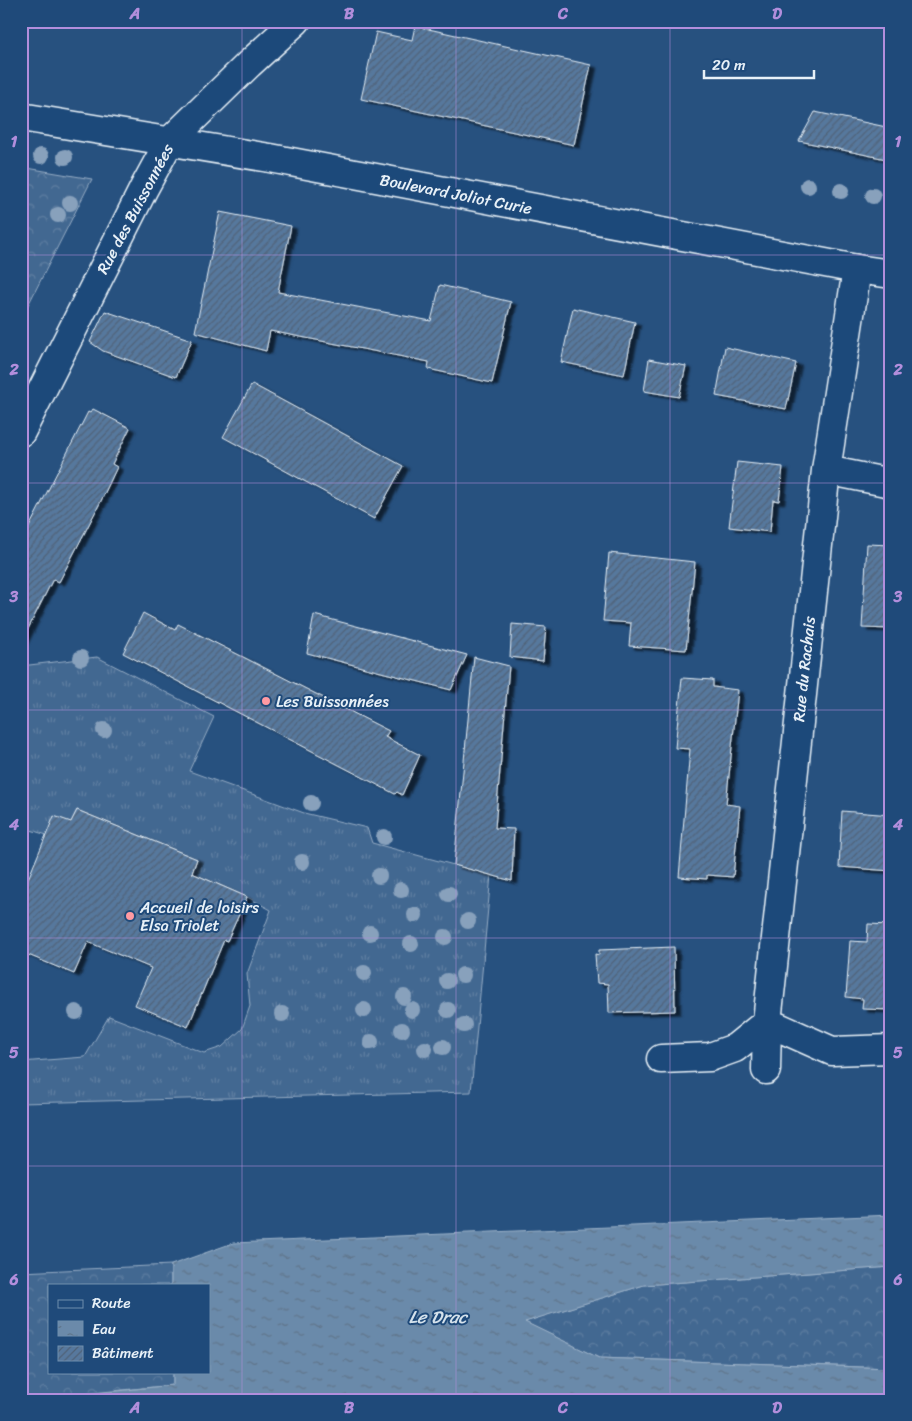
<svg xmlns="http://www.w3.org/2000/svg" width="912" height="1421" viewBox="0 0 912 1421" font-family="Sriracha,sans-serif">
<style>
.grass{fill:url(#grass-tufts);stroke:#96acc4}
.forest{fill:url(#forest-crowns);stroke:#96acc4}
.water{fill:url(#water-ripples);stroke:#9db3c9}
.building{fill:url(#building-hatch);stroke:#e8f1f8;filter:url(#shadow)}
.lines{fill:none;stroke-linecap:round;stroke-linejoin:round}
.minor-casing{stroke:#e8f1f8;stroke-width:31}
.tertiary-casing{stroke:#e8f1f8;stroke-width:31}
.minor{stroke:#1f4a7a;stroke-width:28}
.tertiary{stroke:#1f4a7a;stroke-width:28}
.tree{fill:#88a1bc}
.grid{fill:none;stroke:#b28edc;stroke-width:1;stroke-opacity:0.55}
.poi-dot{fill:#ff9aa2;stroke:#1f4a7a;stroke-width:2}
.labels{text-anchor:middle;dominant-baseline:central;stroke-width:4;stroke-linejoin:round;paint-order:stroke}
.street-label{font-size:16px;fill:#e8f1f8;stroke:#1f4a7a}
.poi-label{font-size:16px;fill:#e8f1f8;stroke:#1f4a7a;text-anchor:start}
.water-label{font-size:18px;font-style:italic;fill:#d5e2ec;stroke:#1f4a7a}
.neatline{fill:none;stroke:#b28edc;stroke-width:2}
.grid-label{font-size:16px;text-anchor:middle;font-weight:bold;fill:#b28edc}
</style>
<defs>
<pattern id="grass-tufts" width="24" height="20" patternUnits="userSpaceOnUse" patternTransform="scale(1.25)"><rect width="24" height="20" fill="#436891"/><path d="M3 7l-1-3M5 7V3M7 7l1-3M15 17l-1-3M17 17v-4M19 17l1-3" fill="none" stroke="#5e7ea1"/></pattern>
<pattern id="forest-crowns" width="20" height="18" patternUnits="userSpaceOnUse" patternTransform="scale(1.25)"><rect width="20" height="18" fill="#436891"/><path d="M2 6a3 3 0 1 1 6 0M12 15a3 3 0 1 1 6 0" fill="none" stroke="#5e7ea1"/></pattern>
<pattern id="water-ripples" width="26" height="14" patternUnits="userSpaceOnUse" patternTransform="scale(1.25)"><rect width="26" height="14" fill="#6b8aaa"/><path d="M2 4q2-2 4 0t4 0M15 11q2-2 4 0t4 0" fill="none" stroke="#5e7388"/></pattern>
<pattern id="building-hatch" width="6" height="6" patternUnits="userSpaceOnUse" patternTransform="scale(1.25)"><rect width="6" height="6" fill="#57789d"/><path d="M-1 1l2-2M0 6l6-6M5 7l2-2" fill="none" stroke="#4f6278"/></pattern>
<filter id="shadow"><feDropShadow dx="5.5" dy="3" stdDeviation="1" flood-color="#0009"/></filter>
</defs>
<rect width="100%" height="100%" fill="#27517f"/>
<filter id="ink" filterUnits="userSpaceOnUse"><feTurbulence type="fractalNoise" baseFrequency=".02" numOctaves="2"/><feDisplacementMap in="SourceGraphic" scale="10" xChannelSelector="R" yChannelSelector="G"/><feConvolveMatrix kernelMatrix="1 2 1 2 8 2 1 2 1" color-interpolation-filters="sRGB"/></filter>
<g filter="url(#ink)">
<path class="grass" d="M97,657L214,717L189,771L304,813L367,828L372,843L491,875L471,1092L21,1103V1062L85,1057L109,1016L204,1053L222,1047L242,1029L250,1006L247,974L271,910L247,897L192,873L197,859L77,810L71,822L47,835L21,827V666Z"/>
<path class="forest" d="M21,167L92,179L21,319Z
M171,1265V1285H49V1372H173V1385L21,1400V1272Z
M891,1267V1368L599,1358L524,1322L644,1285Z"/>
<path class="water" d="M891,1215V1267L644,1285L525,1322L599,1358L891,1368V1400H33L173,1385V1372H209V1285H171V1265L233,1243Z"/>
<path class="building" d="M415,26L591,65L574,145L361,99L376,32L412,40Z
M815,112L891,128V160L799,141Z
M220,212L291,226L278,292L431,321L440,285L511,302L492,383L428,369L429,362L270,331L266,351L195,332Z
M573,308L635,322L624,375L561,362Z
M105,311L192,340L176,377L103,351L90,342Z
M725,347L796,363L786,409L716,396Z
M649,359L686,366L679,397L644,391Z
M252,384L403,466L374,519L223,437Z
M93,409L130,428L112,464L117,467L100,503L59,582L53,579L21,643V543L88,412L90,413Z
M737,462L783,467L779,501L773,500L770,532L729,527Z
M867,544L891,545V629L862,628Z
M609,553L695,562L686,650L629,646L631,623L603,621Z
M143,613L175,630L178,624L389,731L385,737L420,755L402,795L397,792L395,794L123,653Z
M314,615L467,655L451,690L307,653Z
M512,624L546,627L543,661L510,657Z
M474,657L509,666L495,828L514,829L512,881L454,865Z
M682,678L713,680V687L738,690L726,804L740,806L733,877L707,875V879L679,877L690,749L675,748Z
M77,810L197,859L192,873L247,897L227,941L224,940L188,1027L135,1005L151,968L88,942L74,974L21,952V896L54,816L71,822Z
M842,811L891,815V871L839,867Z
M868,924L891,925V1010L862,1009L863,999L846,997L850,941L867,942Z
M674,947L675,1011L609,1013L608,984L597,983L595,954L599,955V950Z"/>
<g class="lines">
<g class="minor-casing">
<path id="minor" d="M21,432L144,188L169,142
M826,470L891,483
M767,1022L832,1051L891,1049
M661,1059L710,1057L735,1048L767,1022
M766,1070L767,1022L826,470L857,269"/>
</g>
<g class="tertiary-casing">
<path id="tertiary" d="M21,117L270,158L857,269L891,274
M169,142L249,64L296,21"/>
</g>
<use href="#minor" class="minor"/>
<use href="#tertiary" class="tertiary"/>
</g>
<g class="tree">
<circle cx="41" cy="156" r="8"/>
<circle cx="65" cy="157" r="8"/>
<circle cx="808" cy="186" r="8"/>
<circle cx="841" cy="191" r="8"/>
<circle cx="873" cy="196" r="8"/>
<circle cx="70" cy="203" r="8"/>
<circle cx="58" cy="215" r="8"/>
<circle cx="81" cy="658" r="8"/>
<circle cx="104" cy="730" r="8"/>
<circle cx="311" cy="803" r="8"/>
<circle cx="384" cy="837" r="8"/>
<circle cx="302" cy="862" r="8"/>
<circle cx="379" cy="876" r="8"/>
<circle cx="401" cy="890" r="8"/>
<circle cx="449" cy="894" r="8"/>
<circle cx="415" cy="915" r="8"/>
<circle cx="468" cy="921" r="8"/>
<circle cx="370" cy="933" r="8"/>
<circle cx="445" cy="937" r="8"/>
<circle cx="411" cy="944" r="8"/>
<circle cx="364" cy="973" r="8"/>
<circle cx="463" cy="975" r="8"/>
<circle cx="447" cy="981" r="8"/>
<circle cx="404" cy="997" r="8"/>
<circle cx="364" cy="1010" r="8"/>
<circle cx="412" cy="1010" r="8"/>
<circle cx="448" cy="1010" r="8"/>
<circle cx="76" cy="1012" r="8"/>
<circle cx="282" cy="1014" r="8"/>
<circle cx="464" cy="1025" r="8"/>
<circle cx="402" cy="1030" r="8"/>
<circle cx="371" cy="1042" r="8"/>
<circle cx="443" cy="1047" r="8"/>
<circle cx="425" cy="1049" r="8"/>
</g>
</g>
<path class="grid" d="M242,21V1400M456,21V1400M670,21V1400M21,255H891M21,483H891M21,710H891M21,938H891M21,1166H891"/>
<g class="poi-dot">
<circle cx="266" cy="701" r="5"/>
<circle cx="130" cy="916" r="5"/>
</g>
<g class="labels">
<g class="street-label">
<text transform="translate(456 194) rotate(11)">Boulevard Joliot Curie</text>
<text transform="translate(135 209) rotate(-62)">Rue des Buissonnées</text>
<text transform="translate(804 669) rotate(-84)">Rue du Rachais</text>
</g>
<g class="poi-label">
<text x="276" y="701">Les Buissonnées</text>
<text x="140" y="907">Accueil de loisirs<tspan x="140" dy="18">Elsa Triolet</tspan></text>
</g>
<g class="water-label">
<text x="438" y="1317">Le Drac</text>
</g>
</g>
<rect width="912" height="1421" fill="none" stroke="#1f4a7a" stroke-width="55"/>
<rect x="48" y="1284" width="162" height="90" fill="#1f4a7a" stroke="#6f8dac"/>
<rect x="58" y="1300" width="25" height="8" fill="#1f4a7a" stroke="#6f8dac"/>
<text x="92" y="1308" font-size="15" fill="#e8f1f8">Route</text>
<rect x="58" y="1321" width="25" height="15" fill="url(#water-ripples)" stroke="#6f8dac"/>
<text x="92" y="1334" font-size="15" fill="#e8f1f8">Eau</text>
<rect x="58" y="1346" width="25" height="15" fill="url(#building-hatch)" stroke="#6f8dac"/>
<text x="92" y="1358" font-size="15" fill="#e8f1f8">Bâtiment</text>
<path d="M704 70v8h110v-8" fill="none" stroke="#e8f1f8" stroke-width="2.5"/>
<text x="712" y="70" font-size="15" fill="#e8f1f8" stroke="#1f4a7a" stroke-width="4" paint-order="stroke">20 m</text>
<rect x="28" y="28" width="856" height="1366" class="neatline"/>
<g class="grid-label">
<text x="135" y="19">A</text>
<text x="349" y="19">B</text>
<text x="563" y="19">C</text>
<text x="777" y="19">D</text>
<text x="14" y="147">1</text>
<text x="898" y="147">1</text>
<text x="14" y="375">2</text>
<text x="898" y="375">2</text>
<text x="14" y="602">3</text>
<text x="898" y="602">3</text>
<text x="14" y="830">4</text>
<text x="898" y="830">4</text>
<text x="14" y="1058">5</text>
<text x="898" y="1058">5</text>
<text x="14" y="1285">6</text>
<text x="898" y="1285">6</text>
<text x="135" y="1413">A</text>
<text x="349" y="1413">B</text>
<text x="563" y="1413">C</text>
<text x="777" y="1413">D</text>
</g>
</svg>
